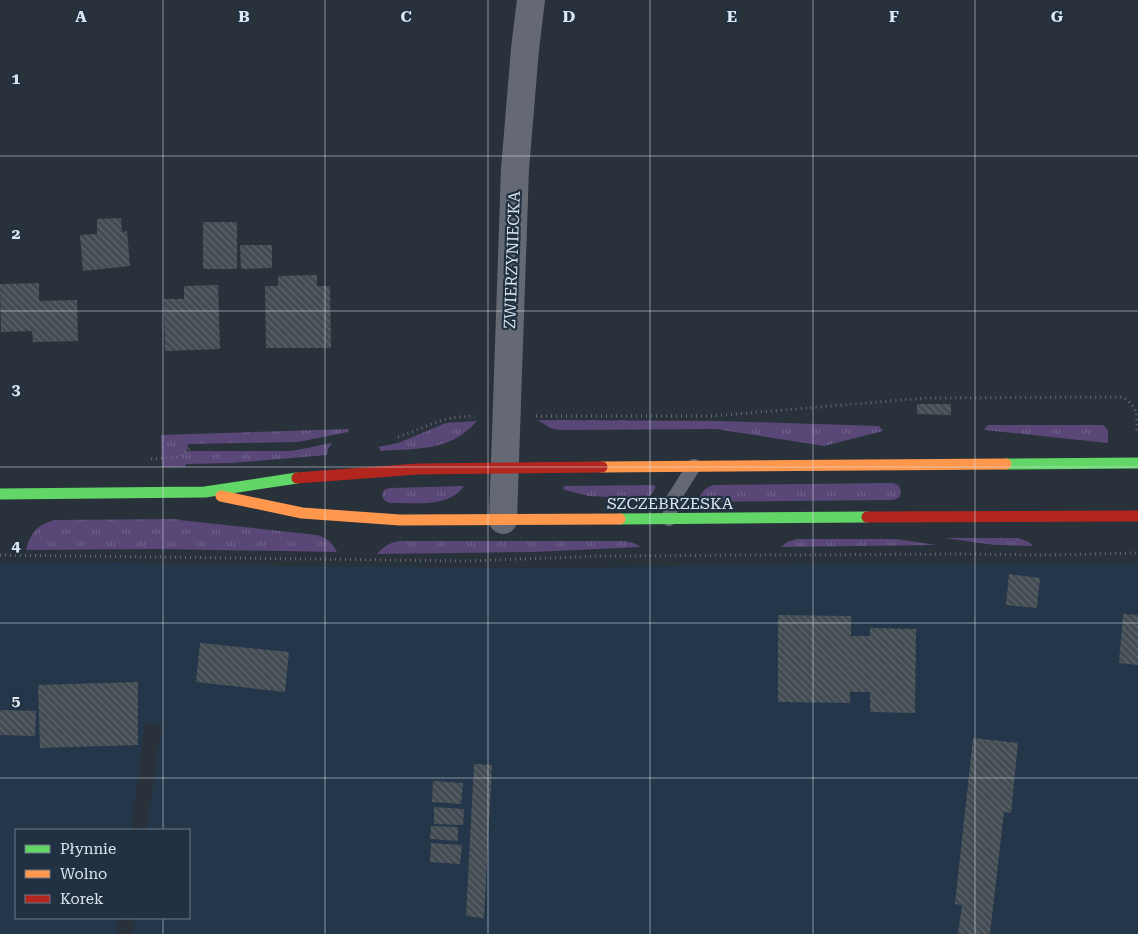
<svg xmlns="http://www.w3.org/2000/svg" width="1138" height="934" viewBox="0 0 1138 934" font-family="'Roboto Serif',serif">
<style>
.built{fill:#243649}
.grass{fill:url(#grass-tufts)}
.building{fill:url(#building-back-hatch)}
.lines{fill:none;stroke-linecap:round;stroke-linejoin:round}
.path{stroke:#656a72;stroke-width:3;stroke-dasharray:1 4;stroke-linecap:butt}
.lane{stroke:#656973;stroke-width:14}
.street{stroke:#656973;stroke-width:28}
.fast{stroke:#63d668;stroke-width:11}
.slow{stroke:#ff974d;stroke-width:11}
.jam{stroke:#b3261e;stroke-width:11}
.grid{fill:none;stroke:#dce6f0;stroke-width:1;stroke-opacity:0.55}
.labels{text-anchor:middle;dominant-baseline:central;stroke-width:4.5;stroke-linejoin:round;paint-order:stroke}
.street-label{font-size:16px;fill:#dce6f0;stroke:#223141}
.grid-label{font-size:16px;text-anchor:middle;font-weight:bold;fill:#dce6f0;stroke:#223141;stroke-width:4.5;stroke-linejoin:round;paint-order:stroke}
</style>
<defs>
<pattern id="grass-tufts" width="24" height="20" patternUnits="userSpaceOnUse" patternTransform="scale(1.25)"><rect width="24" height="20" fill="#584777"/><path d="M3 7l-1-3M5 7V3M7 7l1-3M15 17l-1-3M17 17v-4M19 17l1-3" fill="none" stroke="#6f628b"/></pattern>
<pattern id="building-back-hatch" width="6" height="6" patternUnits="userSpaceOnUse" patternTransform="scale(1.25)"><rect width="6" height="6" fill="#444c53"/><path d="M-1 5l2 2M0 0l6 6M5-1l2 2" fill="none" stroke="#5e666c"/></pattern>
</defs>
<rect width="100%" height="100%" fill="#29313a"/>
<path class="built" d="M122,562L172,565L554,568L796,564H1138V934H133L135,918H189V830H147L162,725L145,723L131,830H16V918H119L117,934H0V563Z"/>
<path class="grass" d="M538,420L720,421L879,426L883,431L824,446L716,429L559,430L550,428Z
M477,421C450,452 419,448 381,451L378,447L398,443L446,423Z
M988,425H1103L1108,430V443L984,430Z
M349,429L348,432L298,442L188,444L187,451H292L332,443L328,449L327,455L232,463L186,464L185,467H162L161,435Z
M894,483L899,486L901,491L900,497L894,500L697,502C701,493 704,488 713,485Z
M653,485L655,486V489L648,499H645L589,496L565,490L563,488L564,486Z
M464,486C448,509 414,502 389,503L384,500L382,495L384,490L390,488Z
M179,519V520L317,535C327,538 332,542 337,552L156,549L26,550C31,532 37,525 55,520Z
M944,538H1018L1029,542L1033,546L995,545Z
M797,539H896L936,545L781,547L787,542Z
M399,541H625L634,543L641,547L534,552L377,554C384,546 389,543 399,541Z"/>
<path class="building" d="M121,218L122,232L127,231L130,266L83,271L80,235L97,234V219Z
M203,222H237V269H203Z
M240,245H272V268L241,269Z
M317,275V286H330L331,348H266L265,286H278V276Z
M39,283V301L77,300L78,341L33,342L32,331L1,332L0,284Z
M218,285L220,349L165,351L164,299H184V286Z
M917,404H951V415L917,414Z
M1009,574L1040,578L1037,608L1006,605Z
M1123,614L1138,615V665L1119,663Z
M778,615L851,616V636H870V628L916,629L915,713L870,712V692H850V703L778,702Z
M200,643L289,652L285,692L196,682Z
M138,682V745L40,748L38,685Z
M0,710L36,711L35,736L0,735Z
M973,738L1018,743L1011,813L1004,812L990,934H958L962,905L955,904Z
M474,764L492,765L484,918L466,916Z
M433,781L463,783L461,804L432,802Z
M434,807L464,809L463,825L434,824Z
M431,826L458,827V841L430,839Z
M431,843L462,845L460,864L430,862Z"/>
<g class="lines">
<path class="path" d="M536,416H712L926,398L1122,397C1138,406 1137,414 1137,432
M398,437C428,427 441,416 475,416
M151,459L178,457L190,448
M0,555L466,561L605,556L959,554L1050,555L1138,553"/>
<path class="lane" d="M669,519L672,501L694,466"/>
<path class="street" d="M503,520L515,169L525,49L531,0"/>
<path class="fast" d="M1006,464L1138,463
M0,494L205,492L297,478
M620,519L867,517"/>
<path class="slow" d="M602,467L1006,464
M221,496L302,513L400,520L620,519"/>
<path class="jam" d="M297,478L418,469L602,467
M867,517L1138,516"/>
</g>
<path class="grid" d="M163,0V830M325,0V934M488,0V934M650,0V934M813,0V934M975,0V934M0,156H1138M0,311H1138M0,467H1138M0,623H1138M0,778H1138M163,918V934"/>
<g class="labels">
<g class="street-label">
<text transform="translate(512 260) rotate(-88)">ZWIERZYNIECKA</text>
<text x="670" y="503">SZCZEBRZESKA</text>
</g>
</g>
<g class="grid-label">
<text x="81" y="22">A</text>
<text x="244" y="22">B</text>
<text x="406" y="22">C</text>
<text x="569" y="22">D</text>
<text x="732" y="22">E</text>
<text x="894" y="22">F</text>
<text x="1057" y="22">G</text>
<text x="16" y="84">1</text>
<text x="16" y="239">2</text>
<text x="16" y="395">3</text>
<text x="16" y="551">4</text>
<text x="16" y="706">5</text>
</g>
<rect x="15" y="829" width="175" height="90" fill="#223141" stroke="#6c7987"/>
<rect x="25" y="845" width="25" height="8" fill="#63d668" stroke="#6c7987"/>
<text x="60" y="854" font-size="15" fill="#dce6f0">Płynnie</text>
<rect x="25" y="870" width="25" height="8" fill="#ff974d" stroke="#6c7987"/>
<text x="60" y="879" font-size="15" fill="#dce6f0">Wolno</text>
<rect x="25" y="895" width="25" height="8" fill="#b3261e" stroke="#6c7987"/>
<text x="60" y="904" font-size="15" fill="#dce6f0">Korek</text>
</svg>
